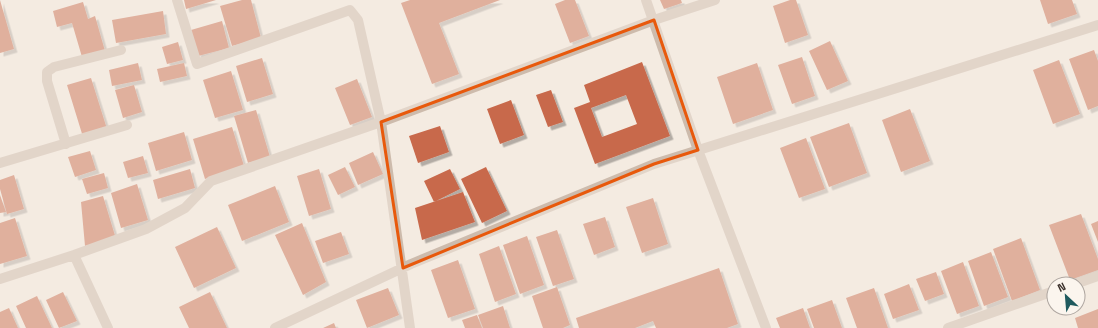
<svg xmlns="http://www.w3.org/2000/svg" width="1098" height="328" viewBox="0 0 1098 328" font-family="'Space Grotesk',sans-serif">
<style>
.building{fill:#c8694b;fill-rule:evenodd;filter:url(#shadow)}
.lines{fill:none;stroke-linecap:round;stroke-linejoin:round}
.minor{stroke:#cdbbac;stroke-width:10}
.marked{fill:none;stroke:#e8590c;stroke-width:3;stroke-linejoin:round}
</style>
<defs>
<filter id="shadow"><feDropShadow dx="3.5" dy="3.5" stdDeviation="0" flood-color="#0004"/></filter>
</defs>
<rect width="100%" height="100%" fill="#f4ebe1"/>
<path class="building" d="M0,0L14,49L0,53Z
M184,0H216L186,9Z
M242,0H251L261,38L232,46L220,6Z
M410,0H500L439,23L459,74L432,84L401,3Z
M565,0H575L589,36L570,43L555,4Z
M660,0H681L682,3L664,9Z
M790,0H796L808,35L785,43L773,6Z
M1040,0H1072L1077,14L1048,24Z
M83,2L88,19L95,16L105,51L82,57L72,23L57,27L53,11Z
M163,11L166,34L116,43L112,20Z
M222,21L229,48L198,56L191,30Z
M830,41L848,81L827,90L809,51Z
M178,42L183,60L167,64L162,47Z
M1094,50L1098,61V106L1088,110L1069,59Z
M802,57L815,96L792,104L778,65Z
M262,58L273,94L247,102L236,66Z
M1059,60L1080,114L1053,124L1033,70Z
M642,62L670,136L595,164L574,108L590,102L584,85ZM626,95L637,124L602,137L591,108Z
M138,63L142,80L112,86L109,70Z
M184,63L187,76L160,82L157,69Z
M757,63L773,110L733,124L717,77Z
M231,71L243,110L215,118L203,80Z
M91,78L107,129L83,137L67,85Z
M357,79L372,117L350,125L335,88Z
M134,85L142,112L123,118L115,90Z
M551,90L563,122L548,127L536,95Z
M511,100L524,135L500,144L487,109Z
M910,109L930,161L901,172L882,120Z
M256,110L270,157L248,163L234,116Z
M849,123L867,173L829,187L810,137Z
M440,126L449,152L418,163L409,136Z
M232,127L244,166L205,179L193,139Z
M184,132L192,160L156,171L148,143Z
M806,138L825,189L799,198L780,148Z
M90,151L96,170L75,177L68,157Z
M373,152L383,174L358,185L349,163Z
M143,156L148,173L128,178L123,162Z
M345,167L355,187L338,195L328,175Z
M486,167L507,211L482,223L461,179Z
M190,169L195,188L158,199L153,180Z
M319,169L331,209L309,216L297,176Z
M450,169L460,189L434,202L424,181Z
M104,173L108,188L87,194L82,179Z
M14,175L24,209L7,214L0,189V180Z
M137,184L148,220L121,228L111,193Z
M275,186L289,222L242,241L228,205Z
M463,192L475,222L422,240L415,208Z
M0,195L6,212L0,213Z
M103,196L116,239L85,246L81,202Z
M653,198L668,244L642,253L626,207Z
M1081,214L1098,259V270L1070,280L1049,225Z
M605,217L615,247L594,255L583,224Z
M15,218L27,256L0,264V223Z
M1098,221V242L1091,224Z
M302,223L326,282L303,295L275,235Z
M217,227L236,268L194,288L175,247Z
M557,230L574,279L553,286L536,237Z
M341,232L349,254L323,263L315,241Z
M527,236L544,285L520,294L503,245Z
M1021,238L1040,290L1012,301L993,249Z
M499,246L516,294L495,302L479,254Z
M991,252L1008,297L984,306L968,261Z
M458,260L475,309L448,318L431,270Z
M963,262L979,306L957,314L941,271Z
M719,268L738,324L727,328H656L653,321L635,328H579L576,318Z
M936,272L944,294L925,301L916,279Z
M909,284L919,310L893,319L884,294Z
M557,287L570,325L563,328H543L532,296Z
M388,288L399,315L367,328L356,300Z
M874,288L888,328H857L846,298Z
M63,292L77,321L59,328L46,300Z
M210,292L227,328H189L179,307Z
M37,296L52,328H26L16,306Z
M832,300L842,328H814L807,309Z
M503,306L510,328H483L478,315Z
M9,308L18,328H0V312Z
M803,308L810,328H780L776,318Z
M1098,309V328H1078L1075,318Z
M477,315L482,328H465L462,320Z
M334,323L336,328H323Z"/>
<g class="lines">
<path class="minor" d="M177,0L197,64L350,10L358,20L381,122L654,20L715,0
M646,0L698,150L766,328
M66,144L47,81V72L54,67L121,50
M0,163L127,125
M74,255L108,328
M0,279L74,255L146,229L185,208L211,181L381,122L410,328
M1075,284L1098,276
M275,328L411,264L654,164L1098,25
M948,328L1054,291"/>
</g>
<path d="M0 0H1098V328H0ZM654,20L698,150L654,164L403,268L381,122Z" fill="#f4ebe1" fill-opacity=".55" fill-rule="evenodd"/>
<path class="marked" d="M654,20L698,150L654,164L403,268L381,122Z"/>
<g transform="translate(1066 296) rotate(334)"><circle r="19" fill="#fbf5ee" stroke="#aea6a0"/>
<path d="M0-3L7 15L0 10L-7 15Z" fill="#1f5a5e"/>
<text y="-6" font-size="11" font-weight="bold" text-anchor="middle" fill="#3b302b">N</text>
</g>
</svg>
